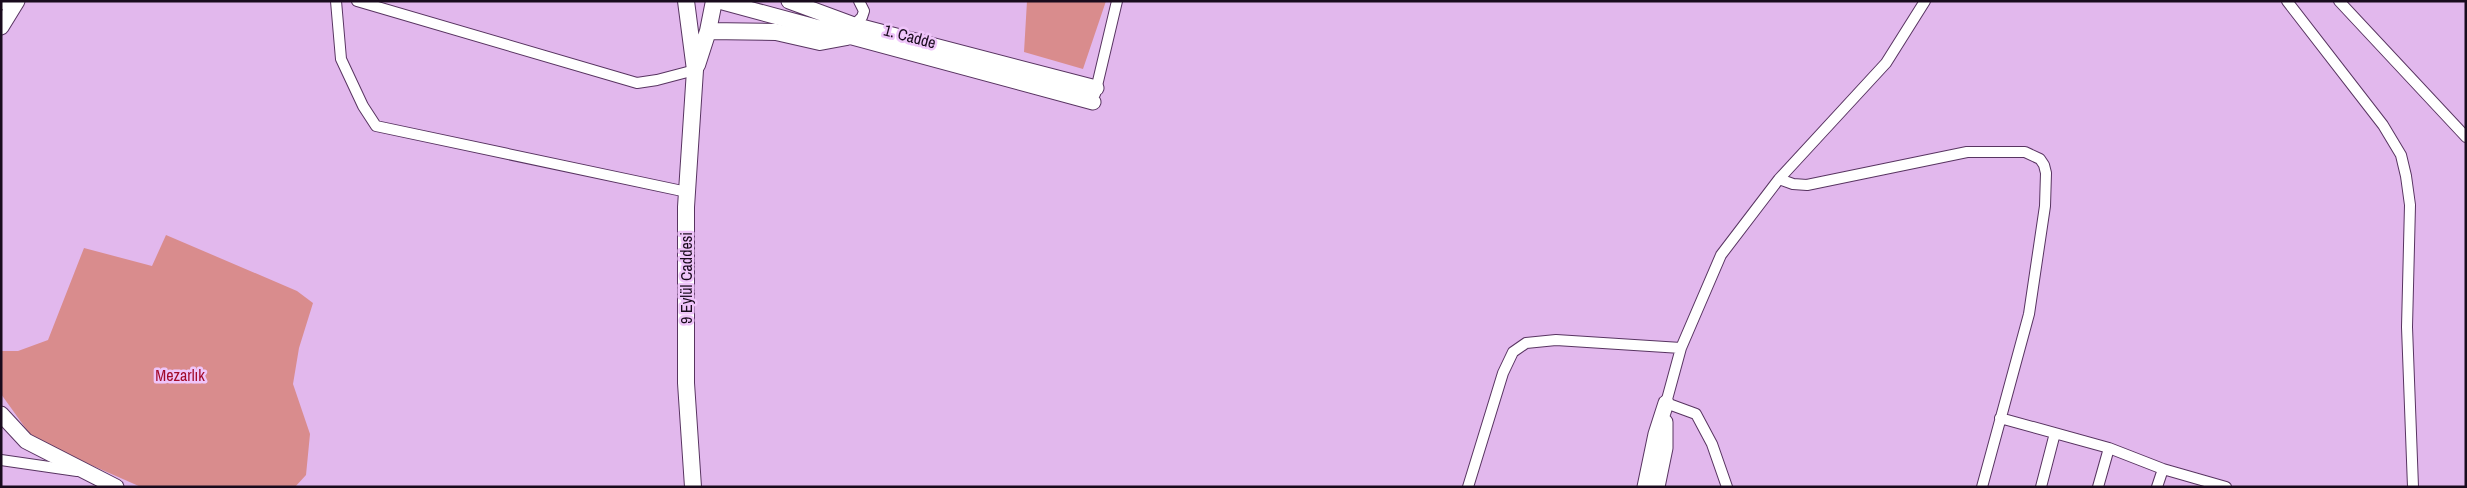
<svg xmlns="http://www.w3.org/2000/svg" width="2467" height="488" viewBox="0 0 2467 488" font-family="'Archivo Narrow',sans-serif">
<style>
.green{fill:#d98c8d}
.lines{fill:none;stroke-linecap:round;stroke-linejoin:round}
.street-casing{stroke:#583461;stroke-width:12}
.secondary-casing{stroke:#583461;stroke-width:17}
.primary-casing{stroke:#583461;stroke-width:18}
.street{stroke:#fff;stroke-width:10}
.secondary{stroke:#fff;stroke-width:15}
.primary{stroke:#fff;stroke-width:16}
.labels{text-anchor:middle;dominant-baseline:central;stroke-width:5;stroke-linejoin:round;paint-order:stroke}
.street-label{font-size:16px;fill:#190b1d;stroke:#efc5fa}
.park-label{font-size:16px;fill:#a20b2b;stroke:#efc5fa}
</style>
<rect width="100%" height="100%" fill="#e2b8ed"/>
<path class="green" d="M1027,1H1106L1083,69L1024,52Z
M166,235L297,291L313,303L299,348L293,384L310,434L306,475L295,487H141L34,440L1,394V351H18L48,340L84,248L152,266Z"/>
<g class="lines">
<g class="street-casing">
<path id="street" d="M336,1L341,59L363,106L376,126L687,192
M357,1L637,83L657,80L695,70
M2287,1L2383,125L2401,155L2406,176L2410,205L2407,327L2413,487
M2339,1L2466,137
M854,25L862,17L864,11L859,1
M1095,94L1117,1
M1779,179L1793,184L1807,185L1967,152H2025L2040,159L2044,165L2046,173L2045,206L2029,314L1982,487
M2000,418L2109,448L2163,469L2226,487
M1,460L77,471
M1468,487L1503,373L1513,352L1526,343L1556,340L1681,348
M1727,487L1712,444L1696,414L1666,403L1681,348L1721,255L1779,179L1886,63L1925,1
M2041,487L2055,433
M2098,487L2109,448
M2157,487L2163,469"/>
</g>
<g class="secondary-casing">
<path id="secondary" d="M719,1L1093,102
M789,1L854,25L1096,88
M1,2L2,1
M1,27L17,1
M1,414L26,441L116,487
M1645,487L1656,434L1666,403
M1657,487L1665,448V422"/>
</g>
<g class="primary-casing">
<path id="primary" d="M686,1L695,70L686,207V383L693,487
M708,31L776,32L820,42L847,37
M697,65L708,31L714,1"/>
</g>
<use href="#street" class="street"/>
<use href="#secondary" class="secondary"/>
<use href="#primary" class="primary"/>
</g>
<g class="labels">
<g class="street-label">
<text transform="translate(910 36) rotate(15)">1. Cadde</text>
<text transform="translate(686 278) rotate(-90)">9 Eylül Caddesi</text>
</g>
<g class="park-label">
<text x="180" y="375">Mezarlık</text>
</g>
</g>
<rect width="2467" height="488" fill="none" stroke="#190b1d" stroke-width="5"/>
</svg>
